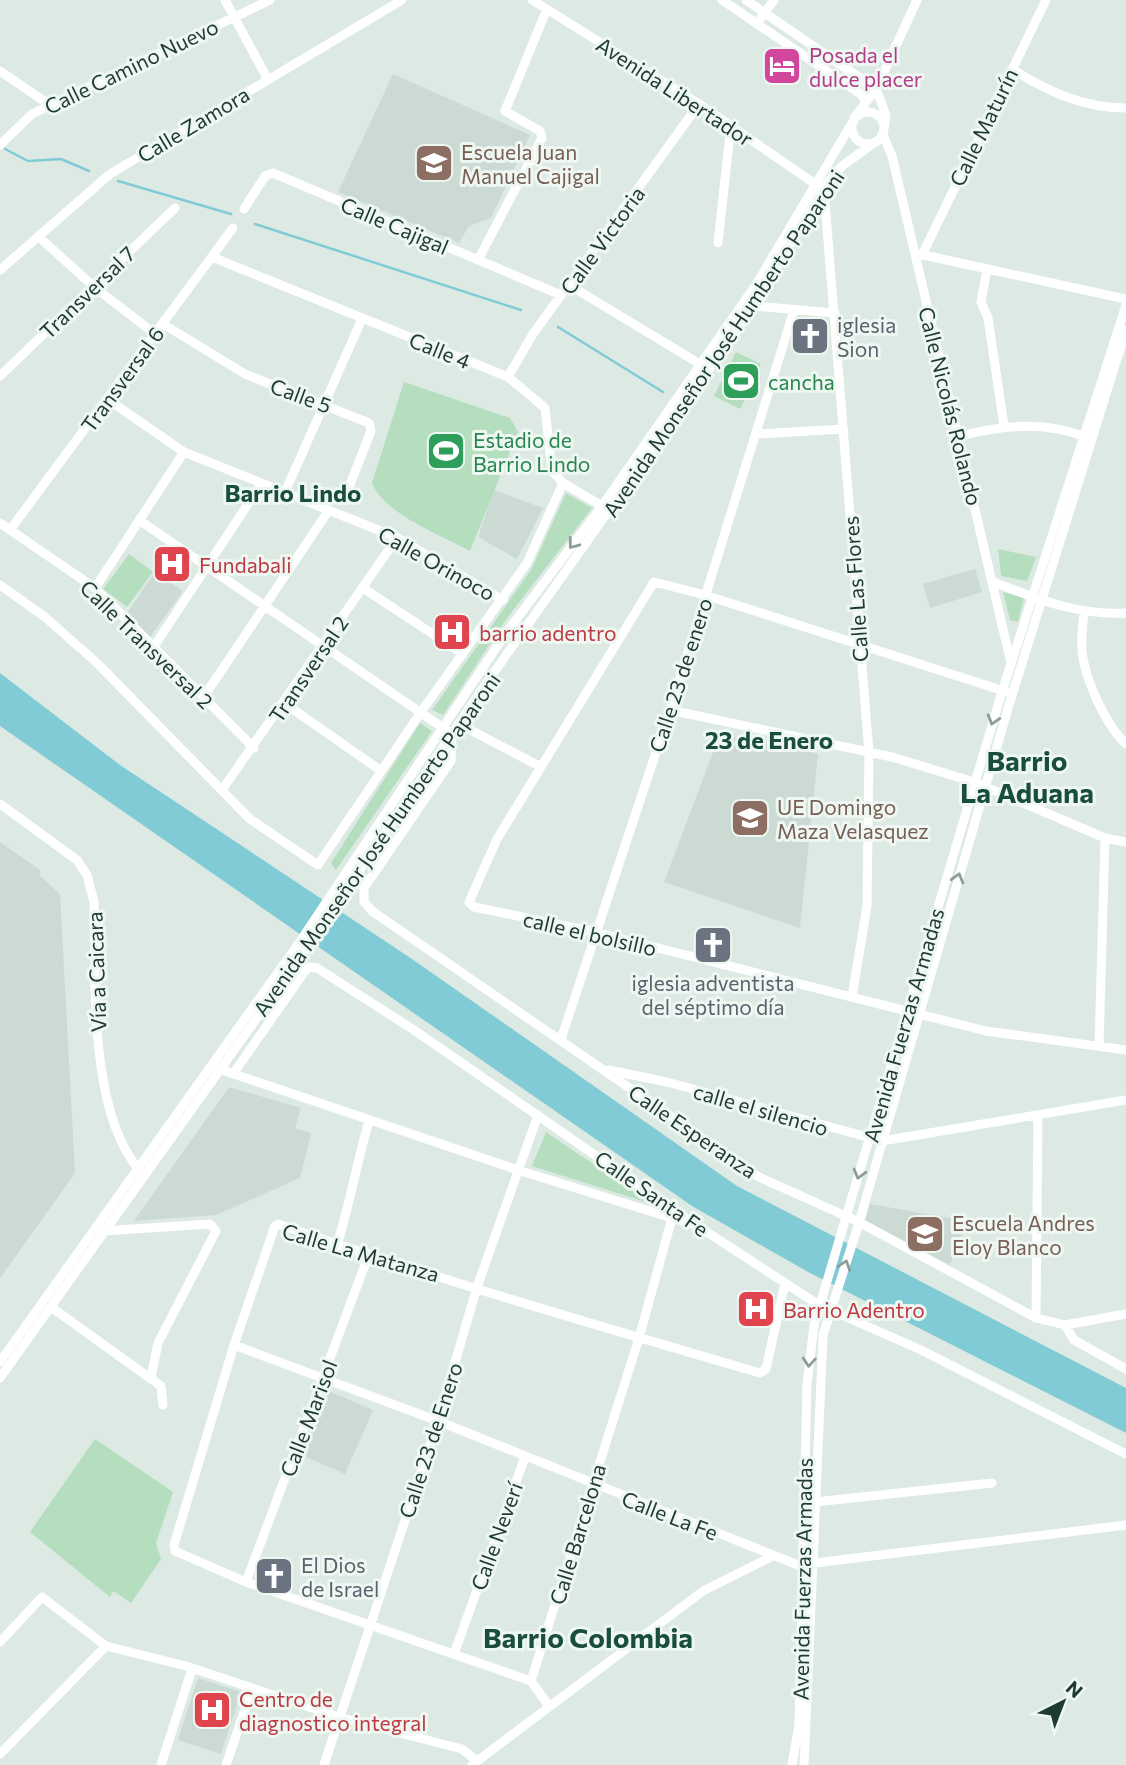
<svg xmlns="http://www.w3.org/2000/svg" width="1126" height="1765" viewBox="0 0 1126 1765" font-family="Commissioner,sans-serif">
<style>
.built{fill:#cbdad3}
.green{fill:#b4debe}
.water{fill:#80cbd5}
.lines{fill:none;stroke-linecap:round;stroke-linejoin:round}
.stream{stroke:#80cbd5;stroke-width:2.5}
.minor{stroke:#fff;stroke-width:9}
.oneway{stroke:#8e9d98}
.labels{text-anchor:middle;dominant-baseline:central;stroke-width:6;stroke-linejoin:round;paint-order:stroke}
.hotel-label{font-size:21px;fill:#b23c85;stroke:#eef7f2;text-anchor:start}
.street-label{font-size:21px;fill:#1e3b32;stroke:#eef7f2}
.education-label{font-size:21px;fill:#785e54;stroke:#eef7f2;text-anchor:start}
.worship-label{font-size:21px;fill:#5b616d;stroke:#eef7f2;text-anchor:start}
.leisure-label{font-size:21px;fill:#27864d;stroke:#eef7f2;text-anchor:start}
.health-label{font-size:21px;fill:#be3a42;stroke:#eef7f2;text-anchor:start}
.quarter-label{font-size:24px;font-weight:bold;fill:#194e3f;stroke:#eef7f2}
.district-label{font-size:28px;font-weight:bold;fill:#194e3f;stroke:#eef7f2}
</style>
<rect width="100%" height="100%" fill="#ddeae4"/>
<path class="built" d="M393,74L530,135L491,218L469,226L459,243L338,192Z
M494,490L543,508L517,559L478,537Z
M975,569L982,592L930,608L923,584Z
M155,572L183,591L150,637L127,613Z
M720,734L818,754L800,928L664,882Z
M0,842L40,870V876L60,894L75,1173L0,1278Z
M229,1087L301,1108L295,1128L311,1133L300,1178L216,1215L134,1221Z
M870,1204L967,1221L950,1265L865,1221Z
M329,1391L373,1410L345,1474L301,1455Z
M198,1678L241,1692L221,1754L178,1740Z"/>
<path class="green" d="M736,352L761,364L755,376L761,379L758,385L753,383L740,409L714,396Z
M404,382L510,418L518,432L470,551C441,535 384,514 372,483Z
M566,493L592,508L507,618L443,715L432,710L531,570Z
M998,549L1036,557L1027,581L1001,576Z
M129,554L153,572L127,607L103,589Z
M1003,592L1024,598L1018,622L1010,620Z
M420,723L432,731L336,870L331,863Z
M546,1132L652,1204L532,1166Z
M95,1439L173,1492L156,1543L161,1559L131,1603L113,1591L110,1597L30,1532Z"/>
<path class="water" d="M0,673L120,765L412,959L737,1186L1126,1388V1433L810,1273L692,1206L0,726Z"/>
<g class="lines">
<path class="stream" d="M5,149L28,161L61,159L89,171
M118,181L231,214
M255,224L521,310
M558,327L663,392"/>
<path class="minor" d="M225,0L267,78
M532,0L699,104L824,190L869,753L867,906L852,997
M722,0L862,95L865,101
M746,0L876,89L886,115L884,129
M757,23L774,0
M1012,69C1047,91 1083,108 1126,108
M0,71L50,105
M852 128a16 16 0 1 1 32 0a16 16 0 1 1-32 0Z
M854,118L876,89L917,0
M883,135L892,156L1011,663
M0,145L32,114L270,0
M244,209L265,176L273,173L561,295
M39,237L93,286L155,334
M718,243L731,125
M919,254L1126,299
M922,255L1046,0
M212,257L508,377L545,408L552,471L563,483L602,506
M478,260L542,138L540,131L505,111L547,9
M987,269L981,302L988,318L1004,426
M0,270L110,174L402,0
M569,285L700,364
M754,306L835,313
M163,324L245,374L369,423L371,431L344,500
M0,376L175,208
M508,377L533,334L699,104
M107,399L184,452L398,538L503,600
M757,434L844,429
M960,436C1004,425 1047,420 1090,439
M285,492L362,319
M139,520L452,734L451,761L364,888V902L372,911L759,1177L859,1222L1036,1318L1038,1115
M0,523L95,588L254,748
M10,530L233,228
M993,582C1036,598 1078,616 1126,613
M0,585L45,617L97,663L250,819L318,865L421,712L527,563L563,483
M95,588L184,452
M363,588L463,654
M1084,611C1083,624 1081,637 1082,650C1084,677 1106,726 1126,744
M153,648L262,483
M1007,692L705,595L654,582L497,839L469,902L474,907L595,932L986,1031L1126,1050
M203,698L329,510
M284,703L380,770
M670,710L892,757L974,782L1105,838L1126,842
M459,724L541,767
M222,790L392,545
M0,804L77,860L87,875L94,902C96,979 88,1109 139,1170
M561,1039L670,710L794,310
M1099,1046L1105,838
M219,1069L518,1170L691,1224
M609,1070L667,1082L882,1141L1126,1100
M233,1074L305,971L310,967L317,968L414,1030L696,1225L819,1305L921,1350L1126,1454
M672,1218L639,1338L531,1681L246,1582L175,1551L174,1545L234,1345L275,1226L278,1224C437,1279 599,1326 760,1373L766,1369L785,1283
M103,1231L210,1224L216,1231L158,1343L151,1377
M337,1245C350,1203 357,1162 369,1121
M51,1307L161,1386L163,1405
M1036,1318L1065,1325L1126,1314
M1065,1325L1074,1340L1126,1369
M234,1345L438,1421L798,1565L1126,1525
M0,1362L301,940L506,633L602,506L757,283L852,123
M0,1378L309,945L485,685L754,306L828,182L842,166L875,142
M815,1502L992,1483
M246,1582L369,1254
M0,1642L42,1597L106,1646L186,1666L342,1718L462,1749L477,1761
M454,1654L525,1457
M531,1681L549,1706
M0,1754L106,1646
M161,1765L192,1669
M226,1765L252,1689
M324,1765L438,1421L477,1287L538,1115
M472,1765L703,1591L773,1556
M792,1765L799,1725L807,1385L814,1325L1001,695L1126,305
M804,1765L823,1335L858,1226L1009,705L1126,330"/>
</g>
<defs><path id="oneway-chevron" d="M-2-3.5L2.5 0L-2 3.5" fill="none" stroke-width="1.6" stroke-linecap="round" stroke-linejoin="round" transform="scale(1.75)"/></defs>
<g class="oneway">
<use href="#oneway-chevron" transform="translate(573 544) rotate(127)"/>
<use href="#oneway-chevron" transform="translate(993 720) rotate(107)"/>
<use href="#oneway-chevron" transform="translate(958 878) rotate(-74)"/>
<use href="#oneway-chevron" transform="translate(859 1174) rotate(106)"/>
<use href="#oneway-chevron" transform="translate(845 1265) rotate(-71)"/>
<use href="#oneway-chevron" transform="translate(809 1362) rotate(94)"/>
</g>
<defs>
<g id="hotel-square" transform="scale(2.0125)"><rect x="-9" y="-9" width="18" height="18" rx="4" fill="#d1479c" stroke="#eef7f2"/><path d="M-6-4.5h1.5V1H6V5H4.5V3h-9V5H-6ZM-4 0a1.8 1.8 0 1 1 3.6 0ZM.5 0V-2.5h3Q6-2.5 6 0Z" fill="#fff"/></g>
<g id="school-square" transform="scale(2.0125)"><rect x="-9" y="-9" width="18" height="18" rx="4" fill="#8d6e63" stroke="#eef7f2"/><path d="M0-5L7-2L0 1L-7-2ZM-4 1L0 2.5L4 1V4Q0 6-4 4Z" fill="#fff"/></g>
<g id="church-square" transform="scale(2.0125)"><rect x="-9" y="-9" width="18" height="18" rx="4" fill="#6b7280" stroke="#eef7f2"/><path d="M-1.2-6h2.4v3.5h3.3v2.4h-3.3V6h-2.4V-.1h-3.3v-2.4h3.3Z" fill="#fff"/></g>
<g id="stadium-square" transform="scale(2.0125)"><rect x="-9" y="-9" width="18" height="18" rx="4" fill="#2e9e5b" stroke="#eef7f2"/><path d="M0-5a6.5 5 0 1 0 0 10a6.5 5 0 1 0 0-10ZM-3.5-1.8h7v3.6h-7Z" fill="#fff"/></g>
<g id="hospital-square" transform="scale(2.0125)"><rect x="-9" y="-9" width="18" height="18" rx="4" fill="#e0444e" stroke="#eef7f2"/><path d="M-5-5h3v3.5h4V-5h3V5h-3V1.5h-4V5h-3Z" fill="#fff"/></g>
</defs>
<g fill-rule="evenodd">
<use href="#hotel-square" x="782" y="66"/>
<use href="#school-square" x="434" y="163"/>
<use href="#church-square" x="810" y="336"/>
<use href="#stadium-square" x="741" y="381"/>
<use href="#stadium-square" x="446" y="451"/>
<use href="#hospital-square" x="172" y="564"/>
<use href="#hospital-square" x="452" y="632"/>
<use href="#school-square" x="750" y="818"/>
<use href="#church-square" x="713" y="945"/>
<use href="#school-square" x="925" y="1234"/>
<use href="#hospital-square" x="756" y="1309"/>
<use href="#church-square" x="274" y="1576"/>
<use href="#hospital-square" x="212" y="1710"/>
</g>
<g class="labels">
<g class="hotel-label">
<text x="809" y="54">Posada el<tspan x="809" dy="24">dulce placer</tspan></text>
</g>
<g class="street-label">
<text transform="translate(131 66) rotate(-26)">Calle Camino Nuevo</text>
<text transform="translate(675 91) rotate(33)">Avenida Libertador</text>
<text transform="translate(193 124) rotate(-31)">Calle Zamora</text>
<text transform="translate(983 127) rotate(-64)">Calle Maturín</text>
<text transform="translate(395 225) rotate(23)">Calle Cajigal</text>
<text transform="translate(602 240) rotate(-54)">Calle Victoria</text>
<text transform="translate(87 292) rotate(-44)">Transversal 7</text>
<text transform="translate(723 343) rotate(-56)">Avenida Monseñor José Humberto Paparoni</text>
<text transform="translate(440 350) rotate(22)">Calle 4</text>
<text transform="translate(122 379) rotate(-54)">Transversal 6</text>
<text transform="translate(301 395) rotate(20)">Calle 5</text>
<text transform="translate(951 406) rotate(76)">Calle Nicolás Rolando</text>
<text transform="translate(437 563) rotate(29)">Calle Orinoco</text>
<text transform="translate(855 589) rotate(-94)">Calle Las Flores</text>
<text transform="translate(147 644) rotate(44)">Calle Transversal 2</text>
<text transform="translate(308 669) rotate(-56)">Transversal 2</text>
<text transform="translate(680 675) rotate(-72)">Calle 23 de enero</text>
<text transform="translate(376 844) rotate(-55)">Avenida Monseñor José Humberto Paparoni</text>
<text transform="translate(590 933) rotate(13)">calle el bolsillo</text>
<text transform="translate(96 972) rotate(-92)">Vía a Caicara</text>
<text transform="translate(903 1025) rotate(-74)">Avenida Fuerzas Armadas</text>
<text transform="translate(761 1109) rotate(16)">calle el silencio</text>
<text transform="translate(693 1131) rotate(34)">Calle Esperanza</text>
<text transform="translate(652 1193) rotate(35)">Calle Santa Fe</text>
<text transform="translate(361 1252) rotate(16)">Calle La Matanza</text>
<text transform="translate(308 1418) rotate(-69)">Calle Marisol</text>
<text transform="translate(430 1440) rotate(-72)">Calle 23 de Enero</text>
<text transform="translate(670 1515) rotate(21)">Calle La Fe</text>
<text transform="translate(577 1534) rotate(-73)">Calle Barcelona</text>
<text transform="translate(496 1536) rotate(-70)">Calle Neverí</text>
<text transform="translate(802 1579) rotate(-89)">Avenida Fuerzas Armadas</text>
</g>
<g class="education-label">
<text x="461" y="151">Escuela Juan<tspan x="461" dy="24">Manuel Cajigal</tspan></text>
<text x="777" y="806">UE Domingo<tspan x="777" dy="24">Maza Velasquez</tspan></text>
<text x="952" y="1222">Escuela Andres<tspan x="952" dy="24">Eloy Blanco</tspan></text>
</g>
<g class="worship-label">
<text x="837" y="324">iglesia<tspan x="837" dy="24">Sion</tspan></text>
<text x="713" y="982" text-anchor="middle">iglesia adventista<tspan x="713" dy="24">del séptimo día</tspan></text>
<text x="301" y="1564">El Dios<tspan x="301" dy="24">de Israel</tspan></text>
</g>
<g class="leisure-label">
<text x="768" y="381">cancha</text>
<text x="473" y="439">Estadio de<tspan x="473" dy="24">Barrio Lindo</tspan></text>
</g>
<g class="health-label">
<text x="199" y="564">Fundabali</text>
<text x="479" y="632">barrio adentro</text>
<text x="783" y="1309">Barrio Adentro</text>
<text x="239" y="1698">Centro de<tspan x="239" dy="24">diagnostico integral</tspan></text>
</g>
<g class="quarter-label">
<text x="293" y="492">Barrio Lindo</text>
<text x="769" y="739">23 de Enero</text>
</g>
<g class="district-label">
<text x="1027" y="760">Barrio<tspan x="1027" dy="32">La Aduana</tspan></text>
<text x="588" y="1637">Barrio Colombia</text>
</g>
</g>
<g transform="translate(1063 1702) rotate(42)" stroke="#eef7f2" stroke-width="5" paint-order="stroke">
<path d="M0-5L12 26L0 18L-12 26Z" fill="#1e3b32"/>
<text y="-10" font-size="19" font-weight="bold" text-anchor="middle" fill="#1e3b32">N</text>
</g>
</svg>
